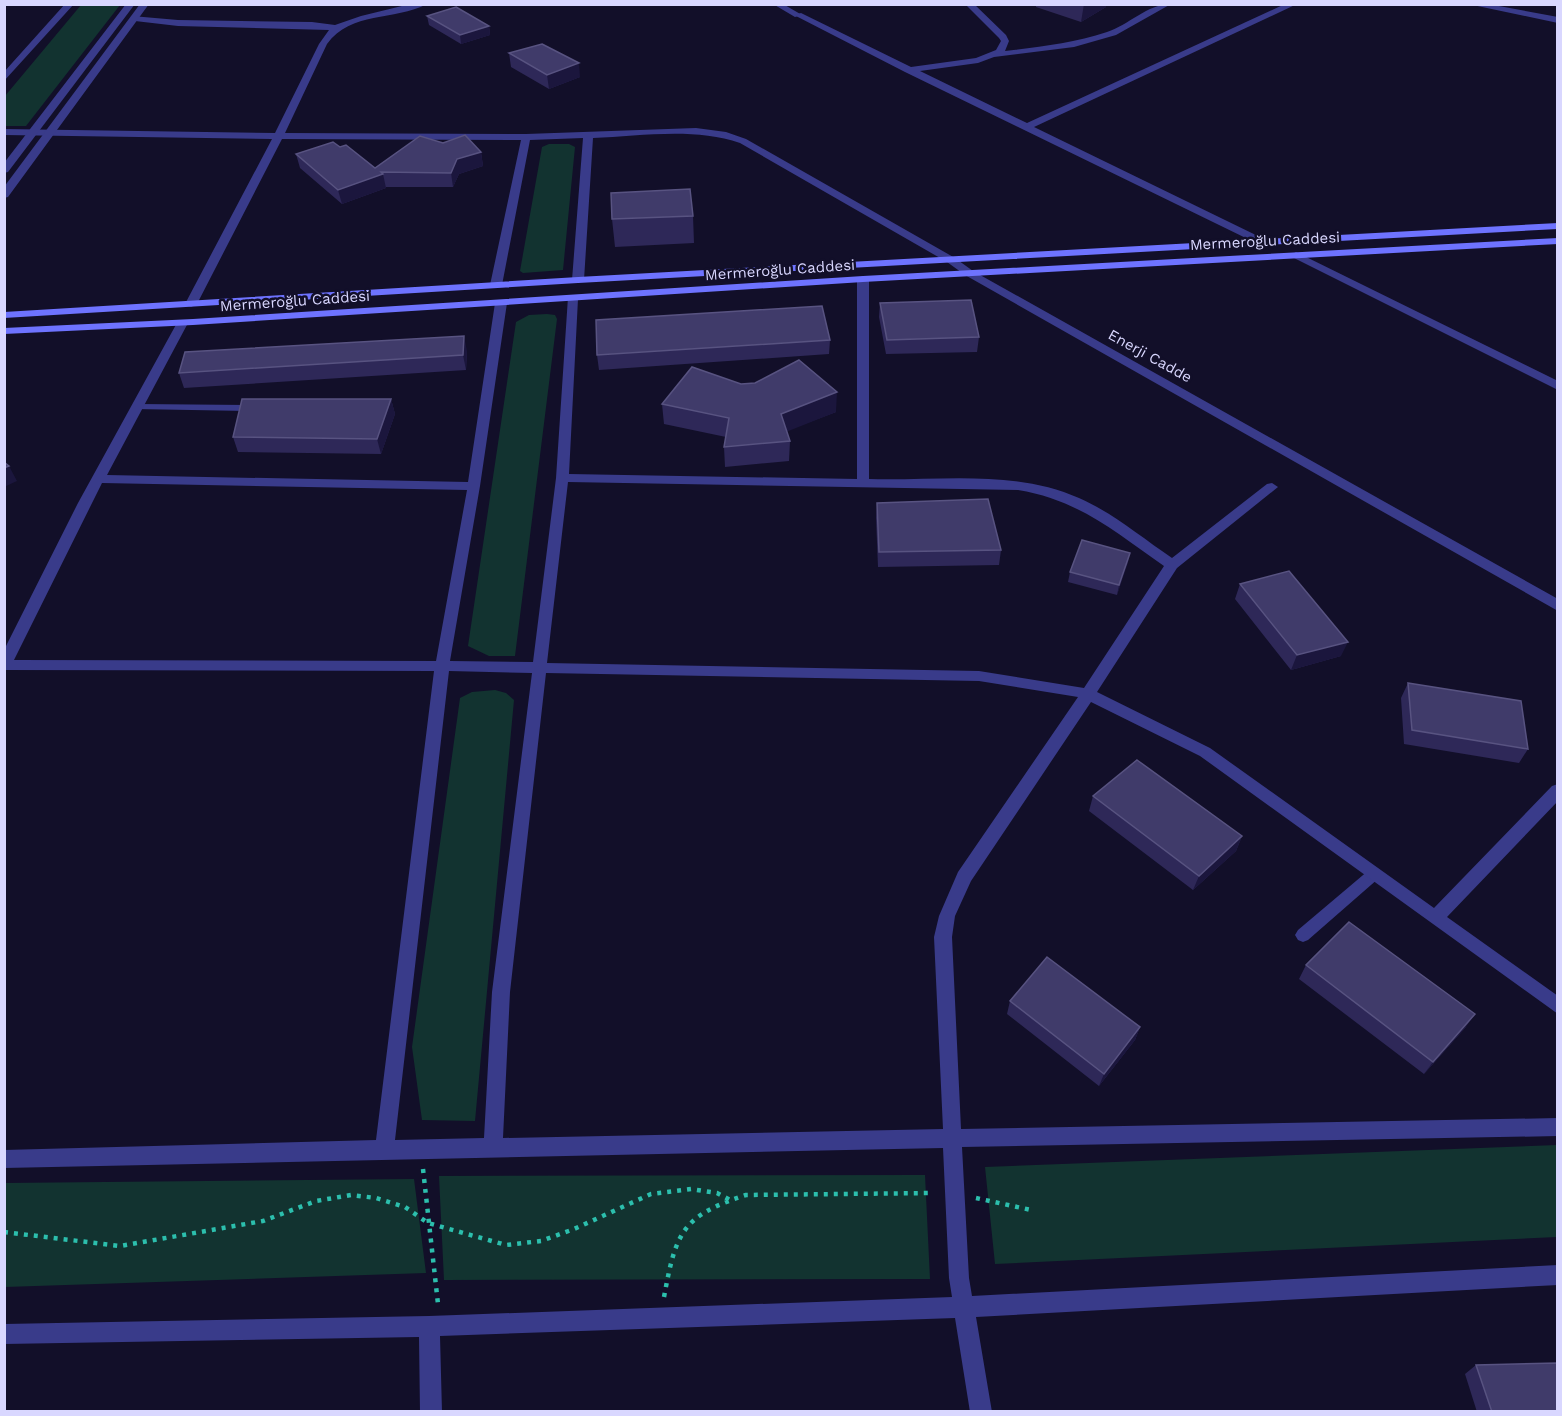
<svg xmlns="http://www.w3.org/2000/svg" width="1562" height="1416" viewBox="0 0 1562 1416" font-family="'Work Sans',sans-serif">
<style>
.green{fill:#123330}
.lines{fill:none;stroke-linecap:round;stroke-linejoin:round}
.path{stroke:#2cbfad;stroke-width:4.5;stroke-dasharray:4 6;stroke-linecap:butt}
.service{fill:#393b8a;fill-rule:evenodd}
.minor{fill:#393b8a;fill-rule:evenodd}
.tertiary{fill:#393b8a;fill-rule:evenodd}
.secondary{fill:#6e73ff;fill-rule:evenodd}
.wall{fill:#2e2858}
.shaded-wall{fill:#1b163d}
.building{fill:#403b6a;stroke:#585381;stroke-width:1.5}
.labels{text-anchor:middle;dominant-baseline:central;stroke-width:5;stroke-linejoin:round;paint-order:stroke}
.far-street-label{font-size:15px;fill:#d9d7ff;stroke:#120f29}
</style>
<rect width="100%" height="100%" fill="#120f29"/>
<path class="green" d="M81,5H120L26,126H5V96Z
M549,144H569L575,147L563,270L523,273L520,271L542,147Z
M547,314L555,315L557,319L515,656H489L468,646L516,322L529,315Z
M495,690L506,693L514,700L475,1121L422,1120L412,1047L460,698L472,692Z
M1557,1145V1237L995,1264L985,1167Z
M925,1175L930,1279L444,1280L439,1176Z
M414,1179L426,1273L5,1287V1183Z"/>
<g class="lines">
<path class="path" d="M423,1169L438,1304
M976,1198L1031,1210
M4,1232L120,1246L263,1221L316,1201L351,1195L376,1198L405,1207L428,1223L506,1245L541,1241L574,1229L651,1194L691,1189L717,1193L730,1200
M664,1297C676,1233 681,1216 746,1195L933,1193"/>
<path class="service" d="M773,4H783L802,15L795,17Z
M138,404L248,405L254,408L248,411L134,409L132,407Z
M1374,868L1379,870L1381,874L1379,878L1308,940L1303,942L1298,940L1295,935L1298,930L1369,870Z"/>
<path class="minor" d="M65,4H74L4,81V72Z
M410,4H427C394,21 351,11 327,44L285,133L526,134L696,128L726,132L746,139L955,258L973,271L1558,599V611L965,275L947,262L740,143C694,127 640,136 593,138L584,280L578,283L572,280L583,138L530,140L502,285L496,288L490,285L521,140L282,139L197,304L191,307L185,304L272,139L4,135V129L275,133L319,44L329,30L178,26L135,21L132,20V16L178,20L312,22L335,25L361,16Z
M965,4H974L1006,35L1009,41L1005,51C1040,47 1073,43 1107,32C1129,25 1147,4 1171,4L1116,35L1074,47L994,57L978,63L920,71L1027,123L1285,4H1297L1034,127L1264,239V243H1256L905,72L794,15L801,13L911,67L976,58L996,50L1001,41L999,38Z
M1468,4H1488L1558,17V23Z
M863,276L869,279V479C938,481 1015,469 1079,498C1113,513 1141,537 1172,558L1267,484L1272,483L1278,487L1177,568L1097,692L1210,748L1434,908L1552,786L1558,784V801L1447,917L1558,996V1014L1200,756L1091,702L971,881L955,916L952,937L961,1129L1558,1118V1136L962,1147L969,1278L972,1296L1558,1265V1285L976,1317L992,1412H970L955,1318L440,1336L442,1412H420L419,1337L4,1344V1324L429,1316L952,1297L949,1278L943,1148L4,1168V1150L376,1140L434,671L4,670V650L78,503L178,321H186L188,323L107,475L468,482L495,303L501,300L505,301L507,303L480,486L450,661L533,662L556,478L568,297H576L578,299L569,474L857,479V279ZM568,482L1018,490C1079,500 1115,532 1164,566L1084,688L979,671L547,663ZM102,483L467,490L436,661L14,660ZM449,671L532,673L492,992L484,1138L395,1140ZM546,673L979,681L1078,697L958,872L939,916L934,937L943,1129L503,1138L510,992Z"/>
<path class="tertiary" d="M126,4H135L8,172L4,173V163Z
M140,4H149L8,197L4,198V187Z
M1296,252L1558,381V390L1292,257L1291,255Z"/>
<path class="secondary" d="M1558,223V229L578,283L4,318V312L578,277Z
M1558,238V244L863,282L193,325L4,334V328L193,319L863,276Z"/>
</g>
<path class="wall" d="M1036,4H1106V7L1081,22L1036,7Z
M427,16L489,26L490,35L461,44L429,25Z
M509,53L580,77L549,89L511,67Z
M443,143L481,152L483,166L459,174L453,187H386V188L342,204L300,168L296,154L340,147L375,168Z
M693,216L694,243L615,247L612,219Z
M880,303L979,337L977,352L886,354L879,317Z
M830,340L829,354L599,370L597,355Z
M467,351L466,370L184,388L179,373Z
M741,384L836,412L786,431L790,441L789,461L725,467L724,447L726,437L664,424L662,404Z
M391,399L395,414L381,454L238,452L233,437Z
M877,503L1001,550L999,565L878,567L876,518Z
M1130,553L1117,595L1068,582L1070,572Z
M1240,584L1341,656L1291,670L1235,599Z
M1408,683L1528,749L1519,763L1404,744L1401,698Z
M1093,796L1242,836L1236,851L1193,890L1089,811Z
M1306,965L1466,1027L1424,1074L1299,979Z
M1010,1001L1140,1027L1135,1040L1099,1086L1007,1014Z
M1476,1365L1557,1412H1477L1465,1374Z"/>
<path class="shaded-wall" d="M1084,4H1106V7L1081,22Z
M489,26L490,35L461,44L460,35Z
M579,63L580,77L549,89L547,75Z
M481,152L483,166L459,174L453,187L451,173L457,159Z
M383,174L386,188L342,204L338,190Z
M464,336L467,351L466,370L463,355Z
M837,392L836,412L781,434V414Z
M391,399L395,414L381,454L377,439Z
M9,466L17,481L4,487V468Z
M1130,553L1128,563L1117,595L1119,585Z
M1348,642L1341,656L1291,670L1297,655Z
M1242,836L1236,851L1193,890L1199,876Z
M1475,1014L1466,1027L1424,1074L1433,1062Z
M1140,1027L1135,1040L1099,1086L1104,1074Z"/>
<path class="building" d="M456,7L489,26L460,35L427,16Z
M542,44L579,63L547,75L509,53Z
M465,135L481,152L457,159L451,173L381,172L383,174L338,190L296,154L333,142L340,147L346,145L375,168L420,136L443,143Z
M690,189L693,216L612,219L611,193Z
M971,300L979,337L887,340L880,303Z
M822,306L830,340L597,355L596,320Z
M464,336L463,355L179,373L185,352Z
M799,360L837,392L781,414L790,441L724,447L729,418L662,404L692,367L741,384L755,383Z
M242,399H391L377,439L233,437Z
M4,462L9,466L4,468Z
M988,499L1001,550L879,552L877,503Z
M1082,540L1130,553L1119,585L1070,572Z
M1289,571L1348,642L1297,655L1240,584Z
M1408,683L1521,701L1528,749L1412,730Z
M1137,760L1242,836L1199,876L1093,796Z
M1349,922L1475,1014L1433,1062L1306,965Z
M1047,957L1140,1027L1104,1074L1010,1001Z
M1557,1363V1412H1492L1476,1365Z"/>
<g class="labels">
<g class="far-street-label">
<text transform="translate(1265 241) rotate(-3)">Mermeroğlu Caddesi</text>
<text transform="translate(780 270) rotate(-4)">Mermeroğlu Caddesi</text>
<text transform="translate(295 301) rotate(-4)">Mermeroğlu Caddesi</text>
<text transform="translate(1150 356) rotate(29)">Enerji Cadde</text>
</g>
</g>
<rect width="1562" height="1416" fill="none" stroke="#d9d7ff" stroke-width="12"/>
</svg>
